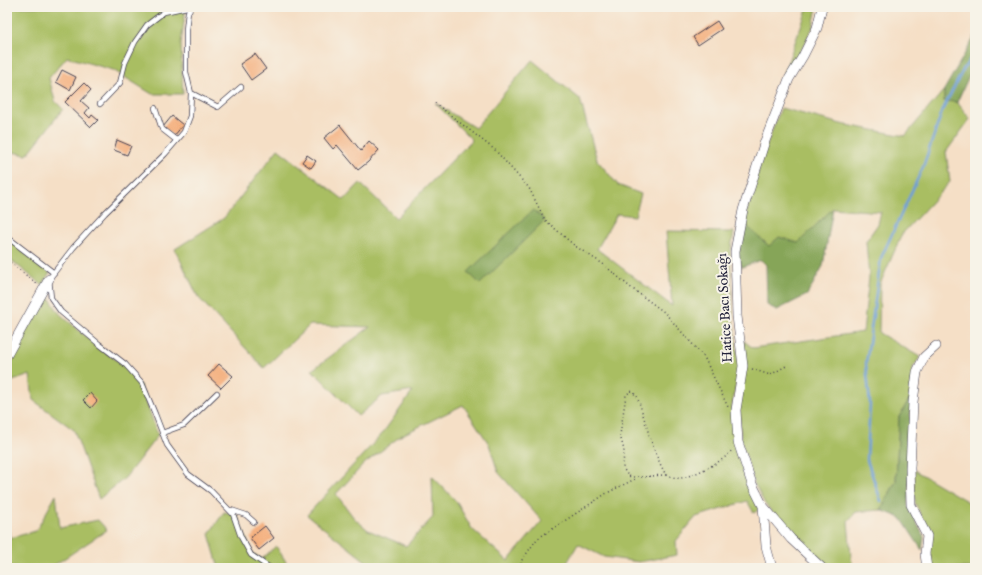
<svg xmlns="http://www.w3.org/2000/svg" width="982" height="575" viewBox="0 0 982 575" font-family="'IM FELL English',serif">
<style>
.green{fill:#a9be62;stroke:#66704e;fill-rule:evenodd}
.forest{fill:#86a558;stroke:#54644a}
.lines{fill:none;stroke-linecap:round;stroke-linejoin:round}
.stream{stroke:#6c9dd7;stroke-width:2.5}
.building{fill:#f4ae7b}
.service-casing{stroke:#423e50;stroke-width:6}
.minor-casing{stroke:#423e50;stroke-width:10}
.path{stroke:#423e50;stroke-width:1.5;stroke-dasharray:1 3;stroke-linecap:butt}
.service{stroke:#fff;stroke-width:4.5}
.minor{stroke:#fff;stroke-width:9}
.labels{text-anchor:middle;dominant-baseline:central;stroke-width:4;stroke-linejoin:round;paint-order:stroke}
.street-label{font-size:14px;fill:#22223b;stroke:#f7f3e8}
</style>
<rect width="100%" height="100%" fill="#f7f3e8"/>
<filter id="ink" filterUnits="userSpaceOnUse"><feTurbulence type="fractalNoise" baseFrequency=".025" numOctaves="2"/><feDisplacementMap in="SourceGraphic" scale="8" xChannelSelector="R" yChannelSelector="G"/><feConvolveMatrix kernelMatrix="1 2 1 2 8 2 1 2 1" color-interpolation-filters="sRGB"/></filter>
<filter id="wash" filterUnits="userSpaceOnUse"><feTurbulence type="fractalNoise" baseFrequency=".012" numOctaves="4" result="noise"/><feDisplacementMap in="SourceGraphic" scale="16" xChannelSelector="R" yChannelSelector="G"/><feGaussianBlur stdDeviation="0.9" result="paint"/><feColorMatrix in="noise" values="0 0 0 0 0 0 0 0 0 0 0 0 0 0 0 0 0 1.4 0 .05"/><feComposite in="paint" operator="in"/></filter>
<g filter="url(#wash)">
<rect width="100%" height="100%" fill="#f5dfc6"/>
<path class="green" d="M7,7H186L181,44L183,94H152L113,70L67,57L49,78L55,101L63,109L27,155L7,151Z
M808,7H817L813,27L796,61L782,78Z
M532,60L580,99L597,160L618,185L641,194L635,216L617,214L597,249L672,306L666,231L734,232L730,253L733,319L739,366L732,408L736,452L749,487L759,509L754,513L747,501L696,517L676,541L677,555L639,562L604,557L578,544L564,568H363L368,563L307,515L382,434L413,391L382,396L358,416L312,370L370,327L310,325L264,368L198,297L175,249L224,218L278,149L344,200L360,183L396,218L472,140L435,103L475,128ZM463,405L489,444L498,472L542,521L508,561L472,529L456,501L432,476L433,517L406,546L368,530L354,518L336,494L364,464L402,435Z
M944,90V101L957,102L970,119L946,152L950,182L902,234L880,284L879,333L920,357L913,368L911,396L899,417L896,481L881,510L856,512L848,521L852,568H826L793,536L765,504L754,483L741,441L739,409L744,341L753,348L863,332L869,277L866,241L878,224L881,212L833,208L798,243L779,238L769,246L744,224C752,184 766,145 781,108L841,124L905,136Z
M7,239L50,272L42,285L7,257Z
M44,293L50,299L60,314L98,347L125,366L140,385L158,435L125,478L99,499L74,430L33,400L30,375L7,383V364L11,359Z
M914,470L975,506V568H930L928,555L930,535L915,503Z
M56,495L60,528L98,520L107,530L50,568H7V524L10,538L36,531Z
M224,512L237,515L252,553L262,559L276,546L290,568H219L209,534Z"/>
<path class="forest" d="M975,36V63L957,102L944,101V90Z
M833,208L823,266L807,295L777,310L767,305L766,265L761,260L742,267L735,251L741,221L769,246L779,237L798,243Z
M533,210L545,220L480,284L468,272Z
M911,396L908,506L924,537L922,550L901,518L881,510L896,481L899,417Z"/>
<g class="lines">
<path class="stream" d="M881,501L867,460L870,403L866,364L881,258L923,167L943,109L964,68L975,52"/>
</g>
<g id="blocks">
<path class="building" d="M717,21L722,29L698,45L693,37Z
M255,54L266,69L251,80L240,64Z
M62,70L76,77L70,90L56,82Z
M84,83L91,90L81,101L89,108L85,113L90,118L92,115L98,120L91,127L65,102Z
M172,116L183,125L174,136L163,127Z
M340,125L361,151L369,141L379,150L368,162L358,170L337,145L333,149L324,138Z
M117,140L131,146L127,155L114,150Z
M307,155L316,161L311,168L302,162Z
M219,364L233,376L221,388L208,376Z
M90,393L97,401L91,408L83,400Z
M265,526L274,538L259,550L250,538Z"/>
</g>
</g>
<g filter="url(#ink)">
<use href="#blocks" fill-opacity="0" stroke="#423e50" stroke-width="1"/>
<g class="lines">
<g class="service-casing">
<path id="service" d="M191,7L188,12L186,30V72L191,93L190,116L184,132L165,154L105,213L73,248L49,279L51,298L61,312L99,344L125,364L142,383L155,414L167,445L188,474L211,491L233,514L241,537L251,555L270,568
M191,93L218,107L241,87
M100,104L120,83L125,63L135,42L147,25L164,12L187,7
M155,108L162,129L176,140
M7,237L54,273
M162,433L184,425L217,393
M231,510L246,515L254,522"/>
</g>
<g class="minor-casing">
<path id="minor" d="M7,355L49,279
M763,506L791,539L822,568
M772,568L766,546L763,506L752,484L738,442L736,410L743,366L737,316L735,251L743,210L765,141L789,79L803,56L817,28L822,7
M927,568L925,554L927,536L911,505L910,468L913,402L917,372L924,357L936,346"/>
</g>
<path class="path" d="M435,103L495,150L529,188L545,220L575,246L603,264L630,287L664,312L704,357L728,407
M7,260L37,284
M752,369L770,375L788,365
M666,475C653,475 640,479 628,476L623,468L624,450L620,435L626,395L631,391L637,396C646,422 652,451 666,475C670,476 677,479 681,478C693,476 725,461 731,451
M520,568L522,560L537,539L607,493L637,478"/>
<use href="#service" class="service"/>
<use href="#minor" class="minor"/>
</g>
</g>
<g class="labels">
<g class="street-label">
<text transform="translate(725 308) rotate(-93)">Hatice Bacı Sokağı</text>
</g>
</g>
<rect width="982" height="575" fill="none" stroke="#f7f3e8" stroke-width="24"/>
</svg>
